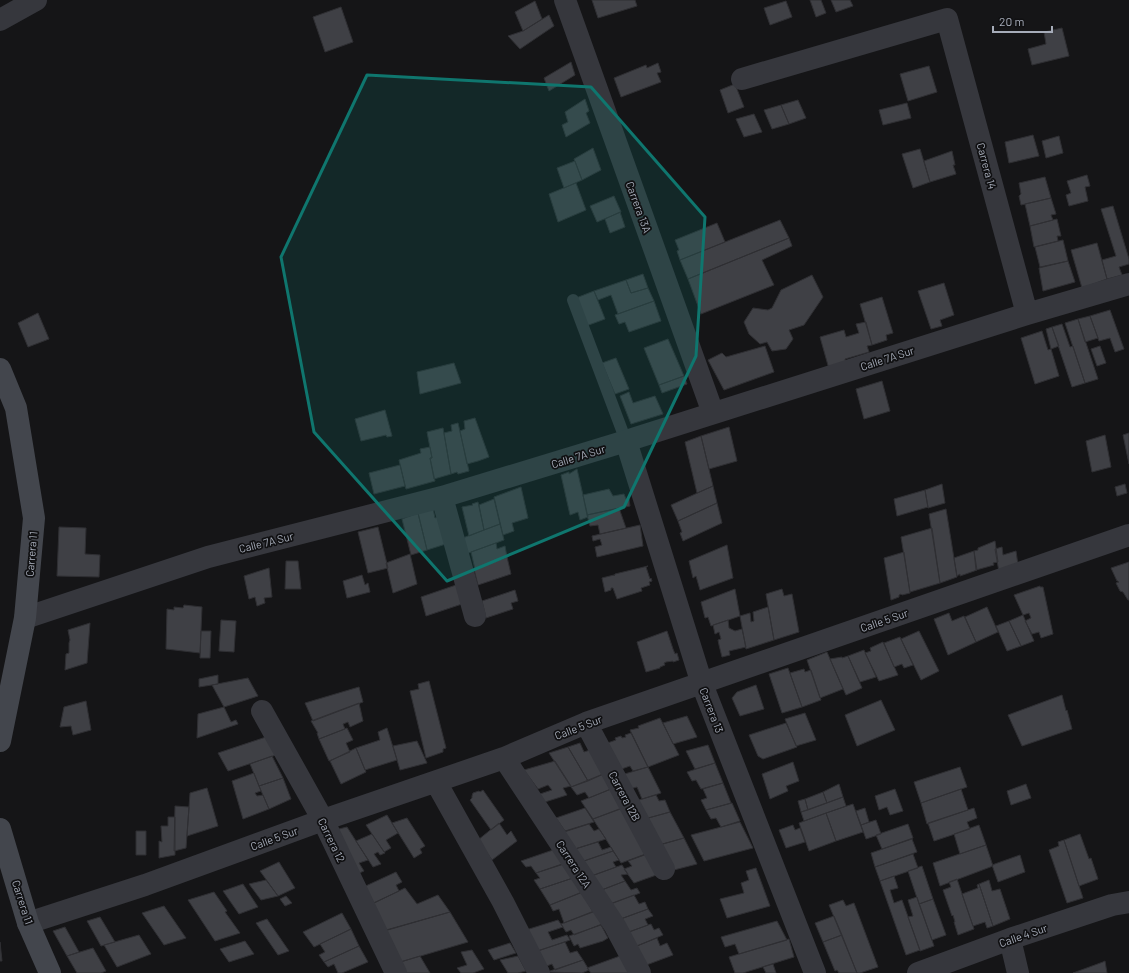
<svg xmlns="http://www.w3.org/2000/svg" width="1129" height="973" viewBox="0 0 1129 973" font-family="Barlow,sans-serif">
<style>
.building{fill:#3f4045;stroke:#2f2f33}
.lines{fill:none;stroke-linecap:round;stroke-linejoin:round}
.service{stroke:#36373d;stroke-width:12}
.minor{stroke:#36373d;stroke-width:22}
.secondary{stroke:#43464d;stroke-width:22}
.marked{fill:#0f766e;fill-opacity:0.2;stroke:#0f766e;stroke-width:3;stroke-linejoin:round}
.labels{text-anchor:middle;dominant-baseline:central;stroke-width:3.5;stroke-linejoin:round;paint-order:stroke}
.street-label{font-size:11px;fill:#a6acb9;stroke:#101012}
</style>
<rect width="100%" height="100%" fill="#151517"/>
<path class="building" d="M592,0H635L637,6L598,18Z
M810,0H821L826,13L816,17Z
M831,0H850L853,6L836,12Z
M535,1L542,19L523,31L515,12Z
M786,1L792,17L770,25L764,8Z
M341,7L353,42L325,52L313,17Z
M549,15L554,26L520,49L508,36L523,31Z
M1062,28L1069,56L1032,65L1028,49L1046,44L1044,32Z
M571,62L575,75L549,91L544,78Z
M658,63L661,72L657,73L661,82L621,97L614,78L646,65L647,68Z
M929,66L937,92L908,101L900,74Z
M735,84L744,107L728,113L720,90Z
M585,99L589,111L586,113L590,123L566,137L562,125L568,122L565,112Z
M798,100L806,118L789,124L781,105Z
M907,103L911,118L883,125L879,110Z
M781,105L789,124L772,129L764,110Z
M754,114L762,132L744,137L736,119Z
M1033,135L1039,156L1009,163L1005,142Z
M1059,136L1063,153L1046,158L1042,141Z
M593,148L601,170L582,180L574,159Z
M920,149L930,182L913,188L902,154Z
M952,151L955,165H953L956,174L930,182L924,161Z
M575,161L582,180L564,188L557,168Z
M1087,175L1090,186L1085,187L1088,201L1069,206L1066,195L1071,193L1067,181Z
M1045,177L1051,198L1021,205L1019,196L1021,194L1019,183Z
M576,183L586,210L558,222L549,194Z
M614,196L621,212L597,222L590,206Z
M1051,198L1056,214L1051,215L1053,220L1030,226L1025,204Z
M1113,206L1129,259V264L1119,267L1122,275L1107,279L1102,260L1116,256L1101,209Z
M620,212L625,227L610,233L605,219Z
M1057,219L1061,236H1057L1058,241L1034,247L1030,226Z
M780,220L789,238L688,279L680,260Z
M717,223L725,242L680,260L677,251L679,250L675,240Z
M789,238L792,246L762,260L774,285L701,314L688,279Z
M1063,240L1068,261L1040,267L1035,247Z
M1097,243L1107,279L1082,288L1071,250Z
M1068,261L1075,282L1043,291L1039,268Z
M643,274L648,288L631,293L626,280Z
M812,275L823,297L804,325L789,330L793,339L786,349L772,351L767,342L760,344L749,334L744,322L753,308L768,310L772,308L781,290Z
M626,280L631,293L648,288L654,301L618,314L611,295L598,300L594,291Z
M944,283L954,315L940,320L942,326L931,329L918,291Z
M594,291L605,319L586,326L576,298Z
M882,297L893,333L886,335L887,340L872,345L860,304Z
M654,301L661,321L629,332L625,322L619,324L615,315Z
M1110,310L1124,349L1115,352L1110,338L1099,341L1090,316Z
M38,313L49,339L28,347L18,323Z
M1090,316L1098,338L1085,342L1078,319Z
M1078,319L1098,379L1085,383L1065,323Z
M866,322L872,345L867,346L869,352L845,359L846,364L829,369L820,337L844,330L846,337L859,333L856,324Z
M1062,324L1070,347L1073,346L1085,383L1072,387L1052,327Z
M1052,327L1059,346L1051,349L1046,329Z
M1042,331L1048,350L1051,349L1059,376L1035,384L1021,338Z
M668,339L684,376L659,385L644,348Z
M765,346L774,372L724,390L708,360L722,353L726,357Z
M1100,346L1106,363L1097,366L1091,349Z
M616,358L629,389L615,394L602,363Z
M454,363L461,383L420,394L417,372Z
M684,376L687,384L662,393L659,385Z
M882,381L890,411L864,419L856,389Z
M629,392L633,403L655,396L663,414L631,424L620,396Z
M385,410L392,436L387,437L386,435L361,441L355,419Z
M475,418L489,457L478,461L467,464L460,431L465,429L464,421Z
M458,423L469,471L458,474L457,472L451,474L444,433L452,431L451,425Z
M729,427L737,461L709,469L701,436Z
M443,428L451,474L434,479L430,458H432L427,432Z
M1129,433V464L1123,435Z
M1105,435L1111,467L1092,472L1086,441Z
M701,436L713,486L697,493L685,442Z
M430,447L432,458H430L435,481L406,489L399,460L421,453L420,449Z
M400,465L405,486L374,494L369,473Z
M577,469L588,517L580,520L578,512L570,515L561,475L569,472V474Z
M942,484L945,503L928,508L925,490Z
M1125,484L1127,493L1117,496L1115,487Z
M713,486L717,503L678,521L671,505Z
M521,487L528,518L512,523L514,531L503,535L494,497Z
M609,489L613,496L624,494L626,499H629L630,506L587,515L583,495Z
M925,490L928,507L897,516L894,499Z
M494,499L500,524L484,530L479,505Z
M478,502L484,530L469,536L462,507L473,505L472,504Z
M717,503L722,523L683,541L680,533L682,532L678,521Z
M433,508L435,518L443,515L449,543L427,550L418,513Z
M619,508L626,528L600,534L598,525L590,526L587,515Z
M946,509L957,577L940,583L929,514Z
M418,513L427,550L411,555L402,519Z
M500,524L504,540L463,555L460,539Z
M640,525L643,546L597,557L595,547L602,545L600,539L593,541L592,536Z
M59,527L86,528L85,554L100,555L99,577L57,576Z
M378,527L388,568L368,573L358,532Z
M932,528L940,583L910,592L901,537Z
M995,541L998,562L993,563L994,565L976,570L974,551L978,550V548Z
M496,543L497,549L505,546L507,557L475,569L471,552Z
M727,545L733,578L700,590L696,576L693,578L689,561Z
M1002,547L1003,555L1016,551L1018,565L999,572L995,549Z
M974,551L977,570L960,576V574L957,576L954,558Z
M904,552L910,593L902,595L901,594L899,595V597L891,600L884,558Z
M410,554L417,584L393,593L386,563Z
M507,557L511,574L478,585L474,569Z
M286,561H298L301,589H285Z
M1129,562V600H1128L1123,592L1120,591L1116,583L1119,582L1118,581H1117L1111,568Z
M648,566L646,567L650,579L651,578L652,581L649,582L650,585L641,588L642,591L617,599L613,588H611V590L605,592L602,578L614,575V576L615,574Z
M269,568L272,597L264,598L265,603L257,606L255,597L249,599L244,576Z
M362,575L365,585L368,583L370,592L347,598L343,581Z
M459,584L465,603L426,616L421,597Z
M1040,586V587H1043L1053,634L1041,638L1039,632L1032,634L1025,621L1031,618L1029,613L1023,615L1014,595Z
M735,589L740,616L711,626L708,617L705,618L701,602Z
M782,589L784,596L792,594L799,632L774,640L766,594Z
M515,590L518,601L511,603L513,609L486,618L482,601Z
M184,605L202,607L200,653L166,649L167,609L174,610V607L183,608Z
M768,607L774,640L746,649L740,616L750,613L751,622L754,621L753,612Z
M987,607L998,632L976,642L965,617Z
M949,613L952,621L964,616L976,642L948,655L934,619Z
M1023,615L1034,641L1021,646L1009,621Z
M221,620L236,621L234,652L219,651Z
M728,620L729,628L735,631L742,629L746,647L729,651L730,655L722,657L719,645L718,640L721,639L719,632L715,634L713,625Z
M1009,621L1021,646L1007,651L996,626Z
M90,623L87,663L65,670L66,654L69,653V643L70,640L68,630Z
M201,631H211L210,658H200Z
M667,631L673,649L675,654L677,653L679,660L673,662V661L666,662L664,663L665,665L660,667V668L646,672L637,642Z
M919,631L939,671L921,680L901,639Z
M900,637L913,665L904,668L902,664L894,667L884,643Z
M883,642L898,675L879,681L865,653L871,651L870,648Z
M864,650L876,677L860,682L848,656Z
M827,652L843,689L820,698L807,660Z
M848,656L862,688L846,695L830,659L842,657V658Z
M788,668L802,707L782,713L769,674Z
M804,669L805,672L811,670L821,700L802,707L790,673Z
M218,675V684L199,687V679Z
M248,678L258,696L224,707L212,685Z
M429,681L446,748L443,749V752L426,758L410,691L419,689L418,684Z
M756,685L764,709L740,716L732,698L737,692Z
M359,687L363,702L313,721L305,703Z
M1062,695L1066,711L1067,710L1072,729L1022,746L1008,715Z
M881,700L895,730L857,746L845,715Z
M86,701L91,730L73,735L71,726L60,727L64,707Z
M359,703L363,721L350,727L348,722L343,724L345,729L319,739L317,733H318L311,721Z
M224,707L231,722L236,720L238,724L197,738L198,714Z
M805,713L816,740L796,746L785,719Z
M687,716L697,737L673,744L663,723Z
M660,718L679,755L648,767L630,730L639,728L638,726Z
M786,723L797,747L763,759L758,756L749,735Z
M347,728L353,740L346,743L350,752L329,761L319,739Z
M387,728L397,760L365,770L356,748L380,740L378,732Z
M631,733L648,767L633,771L630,766L616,771L602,745L616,740L615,738L621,736L622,738L626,737L625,735Z
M272,735L282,753L228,771L218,753Z
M417,741L427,763L400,770L393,746Z
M580,743L584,752L596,748L608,772L588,781L568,747Z
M708,745L715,763L695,769L686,751Z
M568,747L588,781L571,787L549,753Z
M356,748L366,772L341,784L330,761Z
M272,756L283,778L259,786L250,764Z
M555,761L571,786L563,788L567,795L545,802L540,794L552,790L548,785L538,789L524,770Z
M793,762L799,781L786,786L788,791L770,799L762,774Z
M715,763L723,783L701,789L696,780L692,781L687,772Z
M648,767L661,793L642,799L637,787L626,790L618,776Z
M960,767L967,787L921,803L914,782Z
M608,772L616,787L589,798L585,792L577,795L571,787Z
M254,773L261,791L255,793L257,796L263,795L269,809L243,819L232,781Z
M283,778L291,799L269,809L259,786Z
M723,783L731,803L706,810L701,800L707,798L703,789Z
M839,784L843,797L827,803L823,792Z
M1026,784L1031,798L1011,805L1007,791Z
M616,787L626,807L593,819L581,801Z
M207,788L218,826L187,836L190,793Z
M895,789L903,811L890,815L887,807L879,810L875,796Z
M961,789L968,810L927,824L921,803Z
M483,790L504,820L491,830L470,800L472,798V796L473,793L479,791L480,792Z
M823,792L827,803L808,810L805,799Z
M656,795L659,801L665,800L670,812L641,820L632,802Z
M843,797L846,806L804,821L801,812Z
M805,799L808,810L801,812L798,801Z
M732,803L740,821L721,827L716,818L711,819L706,810Z
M853,804L863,832L836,841L826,813Z
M175,806L189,807L186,848L174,851Z
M627,806L651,852L621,863L593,819Z
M585,808L594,822L565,831L556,818Z
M865,808L869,822L861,825L856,811Z
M974,808L977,818L967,822L970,829L934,841L928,823Z
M670,812L684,838L655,846L641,820Z
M826,813L836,841L809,851L799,823Z
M387,815L398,833L386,840L391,848L384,852L366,825Z
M168,817H175V855L159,858V841L162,842L161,826H168Z
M407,818L425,846L420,849L422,853L414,858L392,823Z
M876,820L881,834L866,839L861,825Z
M740,822L753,848L704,861L691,835Z
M499,823L507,835L511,831L517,841L492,860L478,840Z
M589,824L594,831L599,829L606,839L575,849L564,832Z
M908,824L913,838L882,849L876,835Z
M793,825L795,830L800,828L805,842L786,848L779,830Z
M979,825L986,845L960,854L954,834Z
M347,827L368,860L359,863L364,871L352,876L331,831Z
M136,831H146V855H136Z
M372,834L385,853L380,855L378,852L374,854L381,864L373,867L356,841Z
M1080,834L1089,859L1091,858L1098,879L1079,886L1064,840Z
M684,838L697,864L670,871L656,846Z
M912,839L917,852L875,867L871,853Z
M1064,840L1083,898L1067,903L1049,850L1059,846L1058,842Z
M598,842L602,850L611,847L613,851L581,862L575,849Z
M986,845L993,866L940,886L933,863Z
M556,849L565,863L536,873L531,866L526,867L521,861Z
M613,851L619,860L613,862L616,867L589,877L581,862Z
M650,853L662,873L634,883L624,869L632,866L628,861Z
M913,854L918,868L880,881L875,867Z
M1020,855L1025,872L998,882L992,865Z
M279,862L295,888L278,896L260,871Z
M564,864L573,878L540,889L534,880L540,878L536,873Z
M622,865L628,874L621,875L625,881L599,891L591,876Z
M922,866L933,899L919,904L908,871Z
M756,868L770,906L727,918L720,899L744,893L741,883L749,880L746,871Z
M396,872L402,882L396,885L399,891L365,907L357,890Z
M894,876L898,888L890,890L894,903L902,900L920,950L906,955L880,881Z
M573,878L583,892L550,905L540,889Z
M957,879L974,929L958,935L954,922H955L953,915L952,916L943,890L951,887L949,882Z
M266,880L278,896L261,900L249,884Z
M989,880L992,891L1000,889L1010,919L993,926L979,884Z
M625,881L631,890L637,888L640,893L608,905L599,891Z
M243,884L258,907L239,914L223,891Z
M979,884L993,926L987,928L985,922L973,926L962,894L978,888L977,885Z
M405,888L417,904L438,895L450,912L379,932L366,907Z
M214,892L227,911L225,912L240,933L215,941L188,900Z
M582,892L593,912L564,923L559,909L553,911L550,905Z
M634,895L639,904L645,902L648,909L615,921L607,905Z
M286,896L292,903L285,906L280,899Z
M917,897L934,946L920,951L908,917L913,916L908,900Z
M933,899L946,935L932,940L919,904Z
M843,900L846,906L854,903L878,967L860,973H857L829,905Z
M164,906L186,938L164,945L142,913Z
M648,909L653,916L645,919L648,925L626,933L618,920Z
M594,911L602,924L574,935L571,930L566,932L561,924Z
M450,912L468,942L397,963L381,932Z
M342,913L351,929L314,947L303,932Z
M834,916L842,935L823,942L815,923Z
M100,917L115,942L101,946L87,921Z
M267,919L289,951L278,955L256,923Z
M558,920L563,927L548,932L552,940L567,935L570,940L538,951L526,930Z
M777,921L787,940L739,954L735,944L725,947L721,937Z
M651,924L654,930L659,928L663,935L632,948L626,933Z
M601,925L608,938L603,941L580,948L578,944L574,946L569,936Z
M65,927L79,952L67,956L53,931Z
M351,929L359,946L324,962L319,955L325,952L320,944Z
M139,935L151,954L117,967L104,945Z
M842,935L855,968L857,973H839L837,970L835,971L823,942Z
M657,938L660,946L667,943L673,955L641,967L632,948Z
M789,939L794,957L743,973H735L729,957Z
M245,941L254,954L229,962L220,949Z
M0,942L2,961H0Z
M565,942L570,953L577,951L583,960L555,970L552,964L544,967L537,951Z
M510,943L516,953L494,960L488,950Z
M359,946L368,962L342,973H338L334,964L328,967L324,962Z
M93,948L106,971L101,973H77L67,956Z
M472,950L484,969L473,973H461L457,968L467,965L461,952Z
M420,956L430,973H402L397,963Z
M518,956L526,971L518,973H508L500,960Z
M620,956L630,973H591L587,968Z
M583,960L589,970L582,973L547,972Z
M1105,961L1107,973H1073L1103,962Z
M773,964L776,973H766L763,967Z"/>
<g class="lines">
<path class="service" d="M573,300L626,441"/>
<path class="minor" d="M565,0L713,413
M0,20L36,0
M742,79L947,19L1027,314
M626,441L702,684L815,973
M442,497L475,616
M25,618L208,557L442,497L626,441L1027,314L1129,284
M262,711L323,820L396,973
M586,723L664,869
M504,758L615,926L640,973
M436,782L503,902L539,973
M28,923L145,885L323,820L504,758L586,723L1129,535
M1010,939L1018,973
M918,973L1010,939L1112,905L1129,902"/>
<path class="secondary" d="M0,369L16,408L34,518L25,618L0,741
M0,829L28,923L50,973"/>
</g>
<path class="marked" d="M367,75L591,87L705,217L696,356L624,507L447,581L314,432L281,257Z"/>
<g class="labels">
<g class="street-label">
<text transform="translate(987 166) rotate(75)">Carrera 14</text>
<text transform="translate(639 207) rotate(70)">Carrera 13A</text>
<text transform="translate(887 358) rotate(-18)">Calle 7A Sur</text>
<text transform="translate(578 456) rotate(-17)">Calle 7A Sur</text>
<text transform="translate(266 542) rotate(-14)">Calle 7A Sur</text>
<text transform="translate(31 554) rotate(-85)">Carrera 11</text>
<text transform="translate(884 620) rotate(-19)">Calle 5 Sur</text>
<text transform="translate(712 710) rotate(69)">Carrera 13</text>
<text transform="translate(578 727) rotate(-21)">Calle 5 Sur</text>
<text transform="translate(625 796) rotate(62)">Carrera 12B</text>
<text transform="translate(274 838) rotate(-20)">Calle 5 Sur</text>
<text transform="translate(332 840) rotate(64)">Carrera 12</text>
<text transform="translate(574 864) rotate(57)">Carrera 12A</text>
<text transform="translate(23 902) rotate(72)">Carrera 11</text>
<text transform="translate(1023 935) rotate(-19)">Calle 4 Sur</text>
</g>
</g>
<path d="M993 26v6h59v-6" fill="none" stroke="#a6acb9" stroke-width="2"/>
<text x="999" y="26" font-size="12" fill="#a6acb9" stroke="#101012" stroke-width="3" paint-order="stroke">20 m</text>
</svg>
